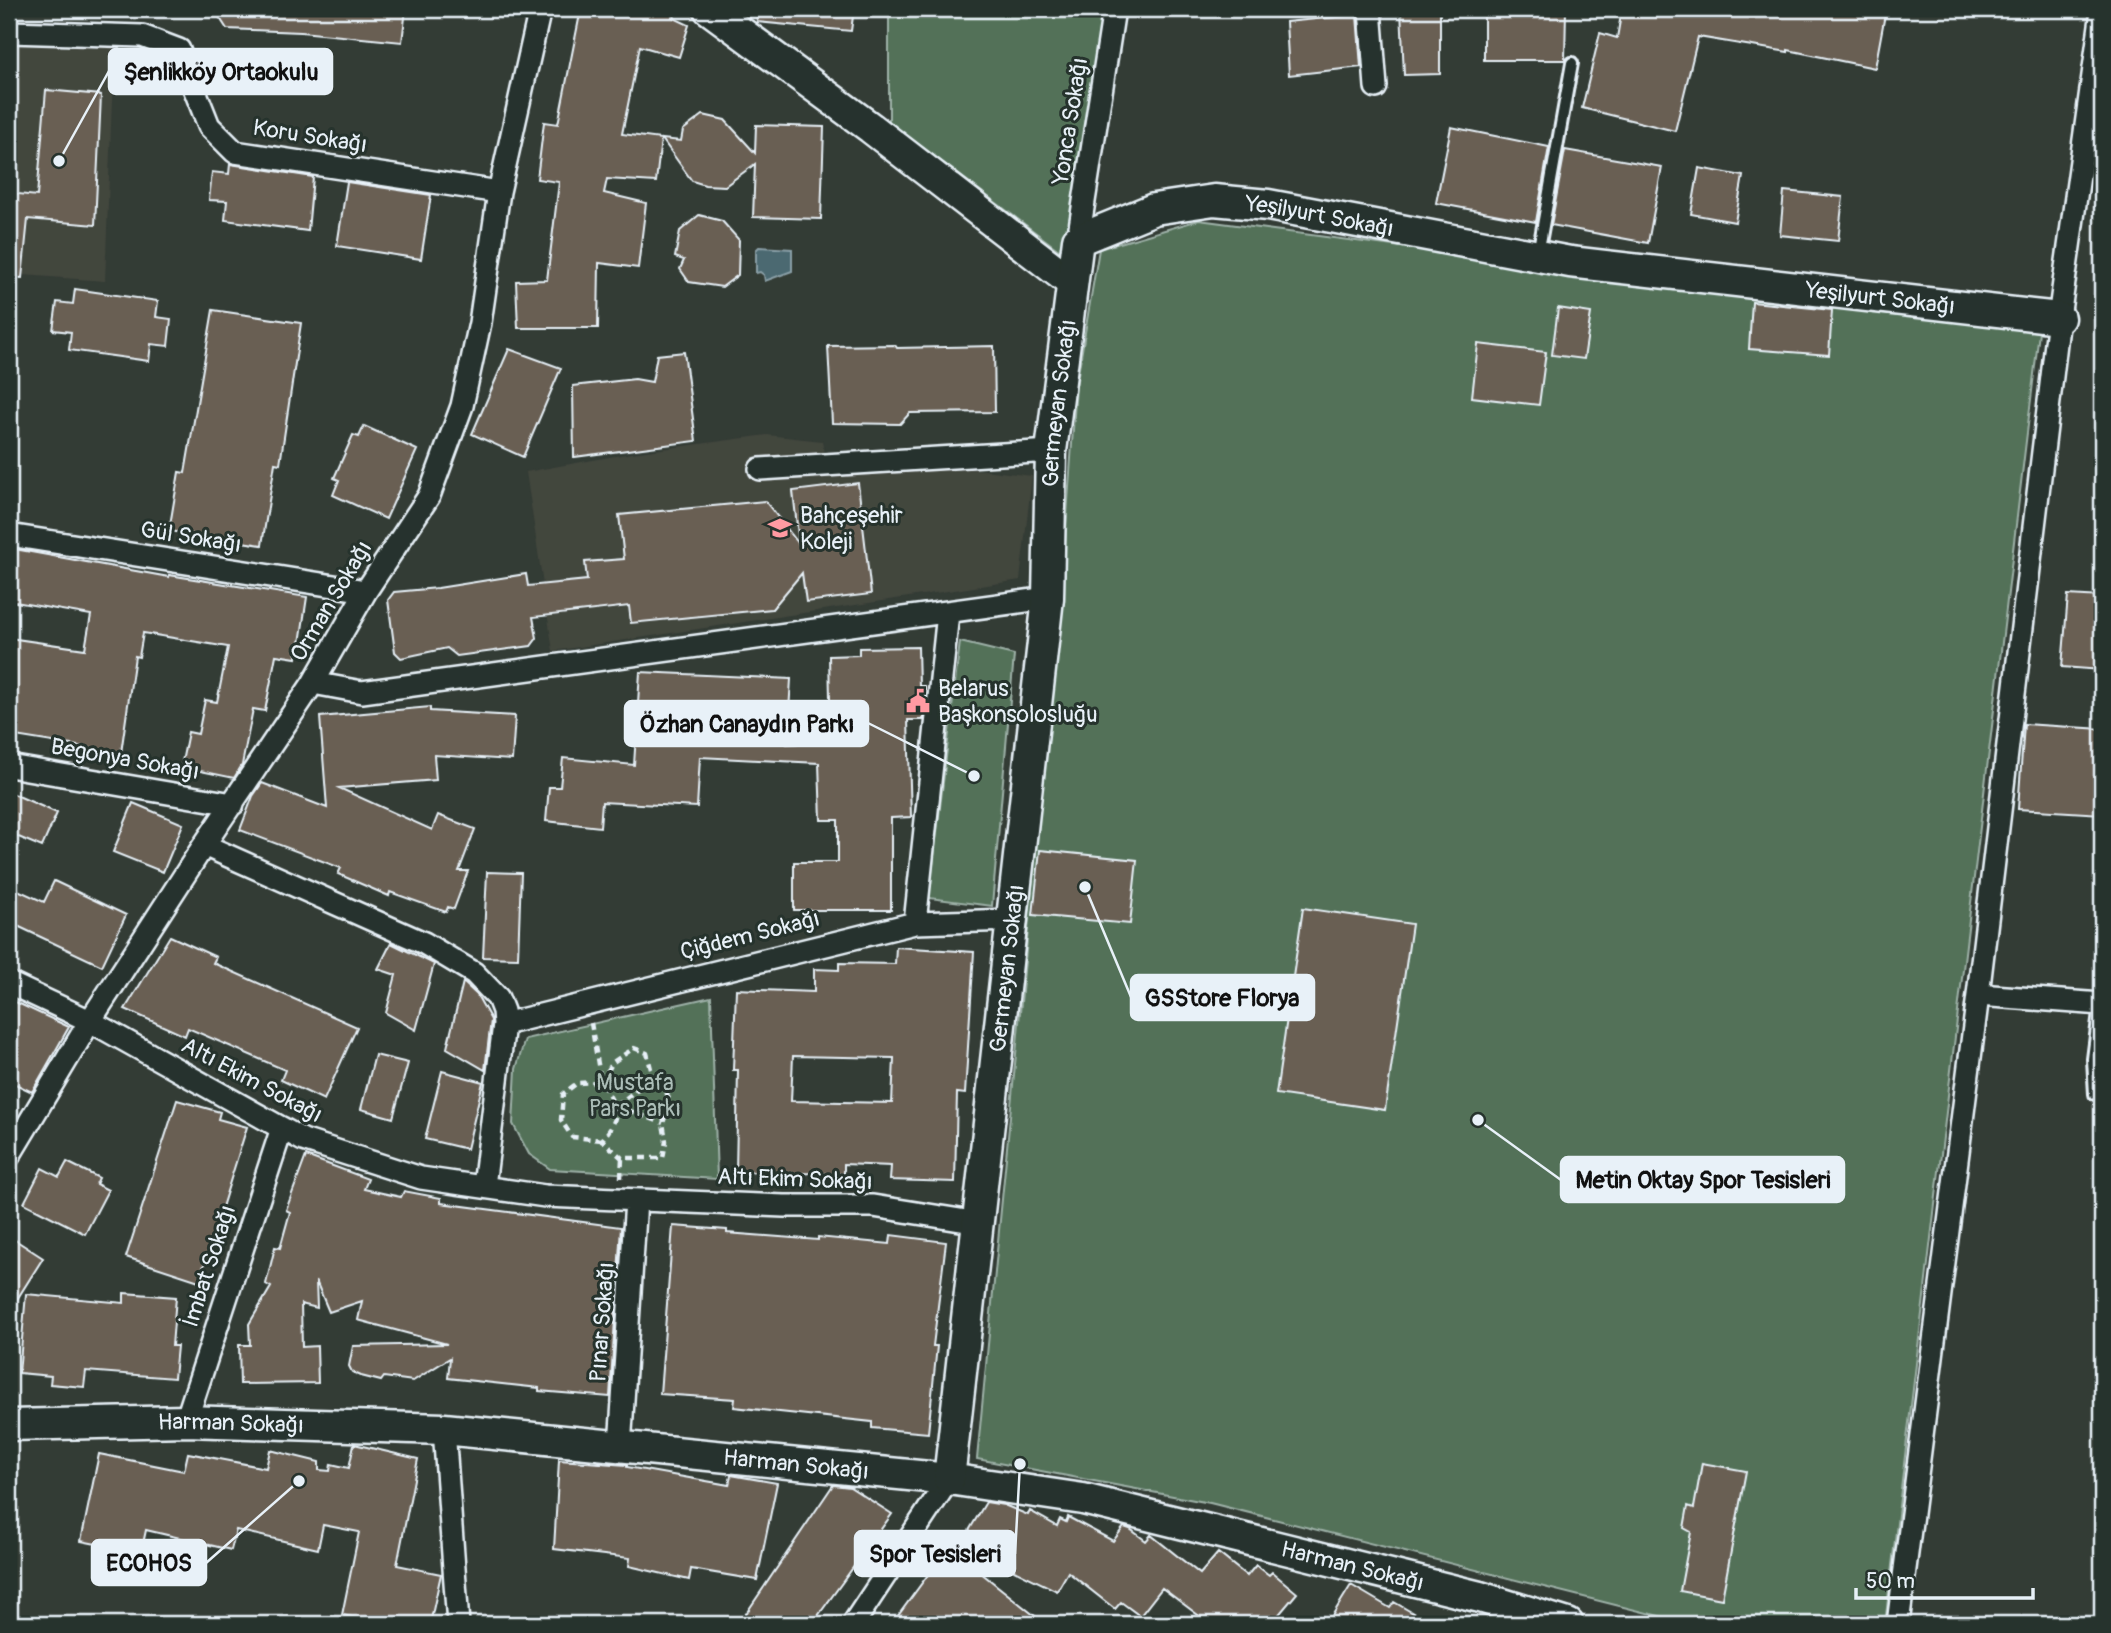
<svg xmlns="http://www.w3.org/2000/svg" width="2111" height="1633" viewBox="0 0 2111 1633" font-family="Pangolin,sans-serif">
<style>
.built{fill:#43463e}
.green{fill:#537159;stroke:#9eb1a8;stroke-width:2}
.water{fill:#4b6971;stroke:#8a9fa7;stroke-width:2}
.building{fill:#695f53;stroke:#e8f1f8;stroke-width:2;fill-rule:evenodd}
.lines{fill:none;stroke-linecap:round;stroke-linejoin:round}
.lane-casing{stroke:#e8f1f8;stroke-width:16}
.street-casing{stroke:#e8f1f8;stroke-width:26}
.secondary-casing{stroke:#e8f1f8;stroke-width:35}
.path{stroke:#e8f1f8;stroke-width:4.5;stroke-dasharray:7 5;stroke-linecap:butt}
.lane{stroke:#26332d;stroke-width:10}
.street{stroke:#26332d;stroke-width:21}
.secondary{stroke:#26332d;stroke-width:30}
.labels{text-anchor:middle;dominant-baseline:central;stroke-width:6;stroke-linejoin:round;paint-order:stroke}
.street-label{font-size:23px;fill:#e8f1f8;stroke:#26332d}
.poi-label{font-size:23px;fill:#e8f1f8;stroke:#26332d;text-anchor:start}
.park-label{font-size:23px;fill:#acbeb8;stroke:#26332d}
.leader{fill:none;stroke:#e8f1f8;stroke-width:2.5}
.callout-dot{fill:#e8f1f8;stroke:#26332d;stroke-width:2.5}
.callout{fill:#e8f1f8;stroke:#e8f1f8;stroke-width:2.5}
.callout-label{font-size:24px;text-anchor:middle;font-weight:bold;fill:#111}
</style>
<rect width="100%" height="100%" fill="#333c35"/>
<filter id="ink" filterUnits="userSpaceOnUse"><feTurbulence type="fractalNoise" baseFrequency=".0143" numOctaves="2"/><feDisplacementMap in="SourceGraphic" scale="14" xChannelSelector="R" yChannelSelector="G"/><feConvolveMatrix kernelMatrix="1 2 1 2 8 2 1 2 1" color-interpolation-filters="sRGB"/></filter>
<g filter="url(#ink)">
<path class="built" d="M9,45L114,48L105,281L9,274Z
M767,435L822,441L827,472L975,469L1032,476L1020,580L553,651L526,472L632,453Z"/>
<path class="green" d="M889,9H1104L1064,254L889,122Z
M1199,220L2039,332L1885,1624H1691L1210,1503L977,1459L1065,545L1076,386L1099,249Z
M960,642L1014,655L992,906L929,898Z
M711,997L717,1179L550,1169L529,1154L513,1124L516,1069L525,1039Z"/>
<path class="water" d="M759,247L792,249V271L765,281L764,275L760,272L756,273V250Z"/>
<path class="building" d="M214,9H406L402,42L301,32L227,29Z
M581,9H677L674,18L689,25L679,57L640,46L622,134L661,139L656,182L607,179L604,193L646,203L638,268L599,263L598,328H518L516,281L547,280L559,182L537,179L544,122L558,124Z
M756,9H854L851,31L757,22Z
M1401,9H1440V74L1404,75Z
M1484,9H1566L1565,60H1484Z
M1622,9H1886L1875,68L1788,50V52L1698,37L1675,131L1582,108L1600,33L1617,38Z
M1357,15L1361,67L1289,75L1286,22Z
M46,90L101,95L95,225L28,219L22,278L9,277V193L37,196Z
M703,115L725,120L755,153L756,125L824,127L821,219L753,217L755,164L725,186L705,185L692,181L662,139L681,141L683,130Z
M1451,127L1549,147L1536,222L1436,203Z
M1565,150L1662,167L1648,243L1551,225Z
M230,164L313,177L308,231L225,220L227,201L209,200L212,172L229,174Z
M1699,168L1743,176L1735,222L1691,214Z
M347,182L431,195L421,259L337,246Z
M1784,191L1843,197L1838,241L1780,235Z
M699,215L722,221L739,240L738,275L722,287L689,282L680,269L684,260L675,257L680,231Z
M75,289L158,301L156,317L171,319L168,346L151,344L149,361L69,350L71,332L53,330L57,302L73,304Z
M1752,302L1832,310L1829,355L1749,349Z
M1558,308L1591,313L1584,359L1552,355Z
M213,310L301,323L280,464L275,463L262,545L169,531L179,472L185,473Z
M1478,344L1546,352L1539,405L1472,397Z
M895,345L897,348L994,346L995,412L910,413L900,424L832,423L828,346Z
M509,349L561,368L523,457L472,434Z
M684,352L696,441L574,457L573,386L635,379L652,382L657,355Z
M364,426L417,450L386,519L333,495L339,480L334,478L353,435L359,437Z
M858,483L871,594L806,602L802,573L772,609L631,623L629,606L533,617L537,638L531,646L457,656L447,648L401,658L395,652L388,600L394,592L438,588L526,574L528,586L587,580L585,562L624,559L619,515L765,501L799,544L793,491Z
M9,548L169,577V575L307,597L300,643H298L296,658L276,655L265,711L253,709L242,765L234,778L181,767L188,732L198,734L205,700L217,702L228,647L143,633L139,657L135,656L121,753L9,735V638L85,649L91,615L9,601Z
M2068,595L2102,597V670L2062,667Z
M918,647L919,686H925V704L923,720H908L911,817L891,818V910H794V862H838V820H821L819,763L700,757L697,807L602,802L600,827L546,821L549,787H560L563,758L634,765L640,672L791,679L787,744L831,741L829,656L859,655V648Z
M430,707V711L515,716L512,760L434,755L436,780L339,788L432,830L438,815L475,829L459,871H468L454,909L448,907L446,912L390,892L389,896L338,874L341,868L240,830L253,796L262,783L327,808L320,717Z
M2024,724L2102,729V814L2018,809Z
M9,792L57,813L42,847L9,833Z
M133,803L183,824L163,872L113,852Z
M1040,850L1137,860L1130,924L1033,915Z
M487,872L521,873L518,958L483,957Z
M54,881L126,915L102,966L9,922V886L44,902Z
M1303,908L1412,924L1385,1110L1276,1094Z
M170,936L216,957L213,963L357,1027L324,1100L281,1080L285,1070L188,1028L185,1036L125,1009Z
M391,943L434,964L416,1030L386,1013L396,975L378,969Z
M896,947L974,952L965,1094L957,1093L955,1182L890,1180L891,1166L844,1164V1174L736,1172L738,1070H733L736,989L814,992V969L839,970V963L895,964ZM793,1056L894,1058L892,1103L791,1101Z
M463,982L477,995L491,1020L485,1070L447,1048Z
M9,999L69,1027L32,1092L9,1081Z
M375,1055L408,1063L393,1118L361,1109Z
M442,1071L483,1082L467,1149L425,1139Z
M177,1100L220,1112L218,1119L247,1127L199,1281L126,1257Z
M306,1156L368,1179L364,1189L401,1197L404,1191L441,1198V1203L621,1227L610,1397L539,1391V1388L448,1378L450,1358L413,1381L384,1377L381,1381L361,1376L352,1372L349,1366L353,1346L447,1344L358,1320L362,1301L329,1312L316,1281L317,1308L301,1304L302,1347L317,1346L318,1383L240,1384L239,1345H250L249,1324L271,1287L266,1284L275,1247L280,1248L290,1212L286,1210Z
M67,1162L99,1178L96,1184L108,1190L85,1234L24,1203L42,1168L59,1177Z
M673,1226L727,1230V1233L818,1240V1237L890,1244L891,1235L946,1242L933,1346H937L928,1433L872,1428V1422L734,1407L735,1399L660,1394Z
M9,1236L43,1258L9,1312Z
M124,1293L176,1297L172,1346H177L174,1378L86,1371L84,1387L50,1384L51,1376L19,1373L26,1294L124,1303Z
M354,1444L418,1459L397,1565L441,1574L430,1624H387L342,1615L359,1532L323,1525L318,1549L236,1530L231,1550L146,1530L141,1553L81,1541L99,1454L184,1471L188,1453L266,1468L270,1450L319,1462V1470L330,1471L331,1464L349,1468Z
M559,1460L627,1465V1467L729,1485L731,1475L777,1483L757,1580L691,1569L689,1580L629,1566L630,1558L554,1549Z
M1702,1463L1746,1471L1722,1599L1680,1591L1691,1532L1684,1528L1688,1506L1694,1508Z
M833,1485L850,1487L892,1514L812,1624H739Z
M986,1502L1004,1505L1028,1515L1030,1511L1057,1526L1060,1519L1066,1522L1068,1517L1113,1541L1124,1527L1130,1529L1146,1541L1151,1535L1200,1574L1218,1553L1247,1576L1256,1565L1269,1575L1272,1572L1297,1593L1271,1624H1210L1162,1588L1140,1616L1121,1602L1115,1609L1068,1572L1057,1591L961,1544Z
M956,1553L1045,1624H892L941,1557L950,1564Z
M1351,1585L1390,1608L1394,1602L1432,1624H1327Z"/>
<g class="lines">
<g class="lane-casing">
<path id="lane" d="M1538,254L1572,63
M2095,1094L2093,1059L2100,1004"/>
</g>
<g class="street-casing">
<path id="street" d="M1370,9L1376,87
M9,32L142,36L179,50L209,126L235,152L499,192
M1078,240L1114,9
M760,469L1051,451
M9,535L366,591
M313,683L362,692L1048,598
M9,766L233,804
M204,845L424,943L474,973L498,998L503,1011L504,1024L484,1186
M915,923L948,613
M9,983L90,1021L303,1140L421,1178L545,1196L784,1206H873L979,1223
M1978,995L2102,1004
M504,1024L915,923L1013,920
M9,1156L90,1021L204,845L313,683L366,591L429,496L462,406L480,323L499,192L540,9
M186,1421L282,1128
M444,1429L458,1624
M620,1447L636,1200
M853,1624L949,1479
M1898,1624L1978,995L2059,318L2102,11"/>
</g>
<g class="secondary-casing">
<g id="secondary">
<path d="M709,9L871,128L1071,282"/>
<path id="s1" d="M9,1425L186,1421L444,1429L949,1479L1083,1499L1480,1597L1568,1624"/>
<path id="s2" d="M949,1479L1048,598L1051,451L1078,240L1154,209L1214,200L1268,205L1570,262L2059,318"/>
</g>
</g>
<path class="path" d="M591,1023L601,1082L613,1062L634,1048L647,1053L653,1077L664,1086L670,1102L663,1123L666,1141L663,1158H622L602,1140C623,1114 617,1108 601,1082L577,1083L563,1094L561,1120L572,1137L602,1140
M616,1106L663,1123
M616,1106L653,1077
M621,1178L622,1158"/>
<use href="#lane" class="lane"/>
<use href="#street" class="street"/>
<use href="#secondary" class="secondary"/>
</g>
</g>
<defs>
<g id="school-bare" transform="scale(1.89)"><path d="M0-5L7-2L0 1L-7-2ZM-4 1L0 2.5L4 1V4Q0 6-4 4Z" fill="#ff9aa2" stroke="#26332d" stroke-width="2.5" paint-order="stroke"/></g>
<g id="civic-bare" transform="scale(1.89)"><path d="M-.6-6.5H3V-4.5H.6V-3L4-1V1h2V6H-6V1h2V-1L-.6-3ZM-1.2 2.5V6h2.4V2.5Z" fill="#ff9aa2" stroke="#26332d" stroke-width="2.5" paint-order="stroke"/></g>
</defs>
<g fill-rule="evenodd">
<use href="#school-bare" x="780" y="528"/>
<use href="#civic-bare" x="918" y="701"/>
</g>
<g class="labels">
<g class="street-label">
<text transform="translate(1070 121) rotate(-81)">Yonca Sokağı</text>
<text transform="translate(310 136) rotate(9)">Koru Sokağı</text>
<text stroke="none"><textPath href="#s2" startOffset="1496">Yeşilyurt Sokağı</textPath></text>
<text stroke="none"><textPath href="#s2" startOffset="2063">Yeşilyurt Sokağı</textPath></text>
<text stroke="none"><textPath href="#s2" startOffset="1082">Germeyan Sokağı</textPath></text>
<text transform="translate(191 537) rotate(9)">Gül Sokağı</text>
<text transform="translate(331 601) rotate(-59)">Orman Sokağı</text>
<text transform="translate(125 759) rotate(10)">Begonya Sokağı</text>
<text transform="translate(750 935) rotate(-14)">Çiğdem Sokağı</text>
<text stroke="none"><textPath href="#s2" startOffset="514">Germeyan Sokağı</textPath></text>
<text transform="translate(252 1080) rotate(28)">Altı Ekim Sokağı</text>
<text transform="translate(795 1179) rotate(2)">Altı Ekim Sokağı</text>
<text transform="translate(209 1266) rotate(-72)">İmbat Sokağı</text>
<text transform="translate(602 1322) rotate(-86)">Pınar Sokağı</text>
<text stroke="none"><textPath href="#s1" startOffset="222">Harman Sokağı</textPath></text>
<text stroke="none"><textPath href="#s1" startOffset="789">Harman Sokağı</textPath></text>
<text stroke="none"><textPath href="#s1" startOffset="1356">Harman Sokağı</textPath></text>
</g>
<g class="poi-label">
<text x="800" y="515">Bahçeşehir<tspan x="800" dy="26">Koleji</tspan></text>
<text x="938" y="688">Belarus<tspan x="938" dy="26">Başkonsolosluğu</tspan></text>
</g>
<g class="park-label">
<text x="635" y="1082">Mustafa<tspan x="635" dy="26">Pars Parkı</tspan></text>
</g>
</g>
<path class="leader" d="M59 161L109 71M974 776L868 723M1085 887L1131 997M1478 1120L1561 1180M1020 1464L1015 1554M299 1481L206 1563"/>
<g class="callout-dot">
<circle cx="59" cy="161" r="7"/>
<circle cx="974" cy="776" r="7"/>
<circle cx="1085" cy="887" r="7"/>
<circle cx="1478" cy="1120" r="7"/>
<circle cx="1020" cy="1464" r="7"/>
<circle cx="299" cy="1481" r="7"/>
</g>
<g class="callout">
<rect x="109" y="49" width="223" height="45" rx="7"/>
<rect x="625" y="701" width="243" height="45" rx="7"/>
<rect x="1131" y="975" width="183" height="45" rx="7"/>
<rect x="1561" y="1157" width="283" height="45" rx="7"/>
<rect x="855" y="1531" width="160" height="45" rx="7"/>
<rect x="92" y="1540" width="114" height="45" rx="7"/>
</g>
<g class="callout-label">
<text x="221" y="80">Şenlikköy Ortaokulu</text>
<text x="747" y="732">Özhan Canaydın Parkı</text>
<text x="1222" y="1006">GSStore Florya</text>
<text x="1703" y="1188">Metin Oktay Spor Tesisleri</text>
<text x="935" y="1562">Spor Tesisleri</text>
<text x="149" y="1571">ECOHOS</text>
</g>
<rect width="2111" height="1633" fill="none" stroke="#26332d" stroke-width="35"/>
<rect x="18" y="18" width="2076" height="1598" fill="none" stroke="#e8f1f8" stroke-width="2.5" filter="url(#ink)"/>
<path d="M1856 1588v10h177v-10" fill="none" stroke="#e8f1f8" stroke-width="3.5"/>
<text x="1866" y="1588" font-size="21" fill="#e8f1f8" stroke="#26332d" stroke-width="5" paint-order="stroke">50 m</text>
</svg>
